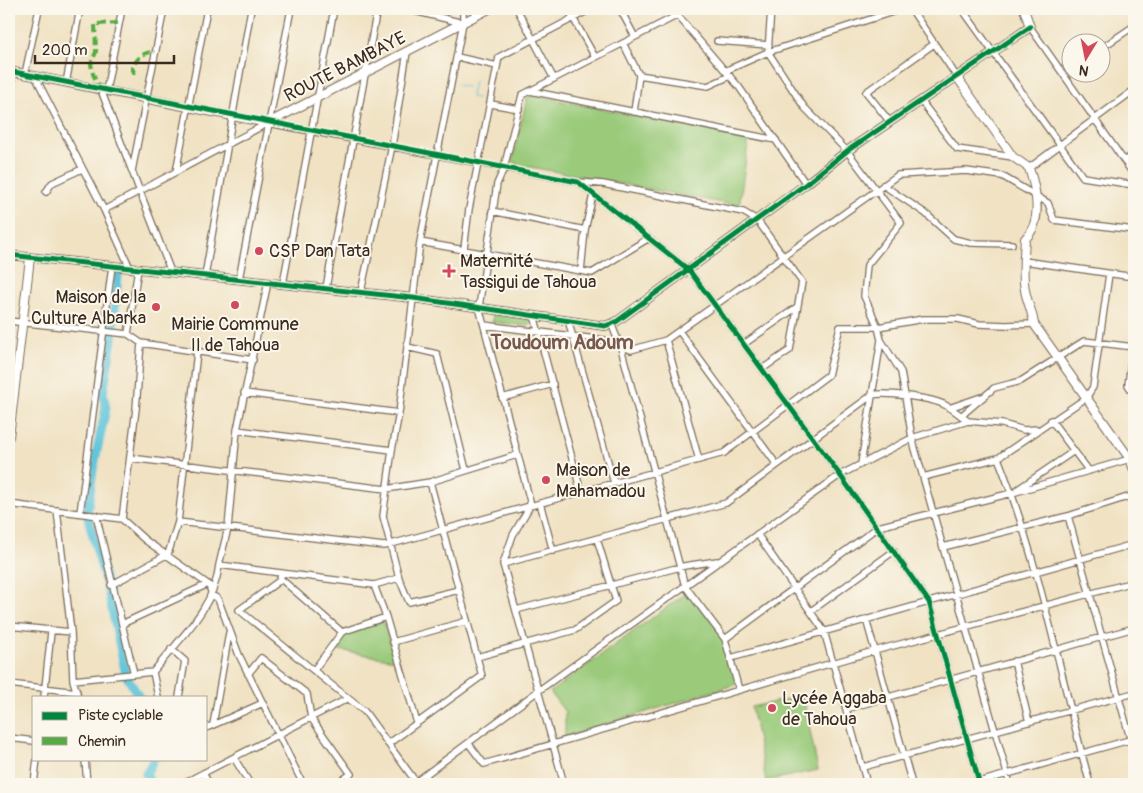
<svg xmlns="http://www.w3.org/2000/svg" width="1143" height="793" viewBox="0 0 1143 793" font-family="Pangolin,sans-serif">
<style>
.green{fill:#9aca7a;stroke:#6a7a4c}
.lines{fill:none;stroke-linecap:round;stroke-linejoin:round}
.stream{stroke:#5cc3d9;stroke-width:1}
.river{stroke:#5cc3d9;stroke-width:9}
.street-casing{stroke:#7a6a58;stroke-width:8}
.secondary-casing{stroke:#7a6a58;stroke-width:10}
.street{stroke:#fff;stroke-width:5.5}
.secondary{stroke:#fff;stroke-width:8}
.quiet{stroke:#55ab43;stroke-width:4;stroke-dasharray:8 4;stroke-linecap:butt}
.cycleway-casing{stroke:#fbf7ec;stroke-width:8}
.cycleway{stroke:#00873e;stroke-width:5}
.poi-dot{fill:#d1495b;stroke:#fbf7ec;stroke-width:2}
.labels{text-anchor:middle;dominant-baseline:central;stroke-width:4;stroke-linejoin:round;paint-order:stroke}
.street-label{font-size:18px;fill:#3b2a1e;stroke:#fbf7ec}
.poi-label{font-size:18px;fill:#3b2a1e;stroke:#fbf7ec;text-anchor:start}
.quarter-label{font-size:20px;font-weight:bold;fill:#79584e;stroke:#fbf7ec}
</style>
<rect width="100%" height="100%" fill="#fbf7ec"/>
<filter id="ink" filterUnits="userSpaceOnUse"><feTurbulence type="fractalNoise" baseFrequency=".02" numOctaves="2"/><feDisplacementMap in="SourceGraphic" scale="10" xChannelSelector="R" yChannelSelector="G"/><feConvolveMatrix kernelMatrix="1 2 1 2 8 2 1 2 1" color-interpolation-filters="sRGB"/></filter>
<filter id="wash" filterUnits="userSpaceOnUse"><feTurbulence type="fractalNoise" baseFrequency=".0096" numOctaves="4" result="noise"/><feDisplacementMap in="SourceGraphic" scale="20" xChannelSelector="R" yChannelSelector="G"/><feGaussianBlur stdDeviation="1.12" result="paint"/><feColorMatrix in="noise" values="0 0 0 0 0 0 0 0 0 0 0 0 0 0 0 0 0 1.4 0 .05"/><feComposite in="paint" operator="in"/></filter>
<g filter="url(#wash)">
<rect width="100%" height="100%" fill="#f0e2c3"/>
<path class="green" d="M537,96L749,138L739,206L520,165L512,161L527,98Z
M493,314L530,318L529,326L492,322Z
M689,591L724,636L737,684L565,737V712L550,692Z
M383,621L395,660L334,649L347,633Z
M803,696L818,770L766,781L751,707Z"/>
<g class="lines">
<path class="stream" d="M474,80L471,97L488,100
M457,85L467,87"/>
<path class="river" d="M118,276L112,339L103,394L106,408L93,470L87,514L108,590L126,675L139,697
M151,784L146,774L154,759"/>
</g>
</g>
<g filter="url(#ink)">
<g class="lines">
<g class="street-casing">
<path id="street" d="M164,9L132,171L171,272
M406,9L463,23V9
M517,9L554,79
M568,9L595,57
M620,9L635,37
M672,9L739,87L806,184
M771,9L768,52L804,107L847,151L901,223L867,265L864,296L878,327L881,340L901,372L912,438L1010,784
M911,9L957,77
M962,9L1083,177L1134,185
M1030,27L1134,175
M717,41L769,45
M623,43L639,75L634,112
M1100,49L1134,26
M457,57L497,66
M725,71L768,52L902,9
M25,74L39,9
M639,75L708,86L730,76
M35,76L104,210L130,268
M66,83L80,9
M101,90L132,171
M106,91L122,9
M530,91L776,140
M921,101L957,149L1013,157
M491,104L519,109
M890,122L866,92L934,44
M1124,161L1134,154
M1029,168L1134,90
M176,172L207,9
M578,182L603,184L743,212L757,220L802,282L790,350L762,369
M883,185L925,213L954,239L971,243L1012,244
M46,192L52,183L82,169
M104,210L268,123L578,182L689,270L840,475L929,602L979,782
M492,211L585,230
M420,242L592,273L649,238
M464,249L469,209L499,57L591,9
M1024,261L1134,277
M581,271L585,230L593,195
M205,276L251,9
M239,279L291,9
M283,284L334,9
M326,288L377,9
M361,292L392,146L407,52
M534,315L581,492
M568,320L614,483
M9,321L128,334L141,343L136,409L122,519L145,540L209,585L212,595L218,599L239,655L303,784
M611,323L621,348L685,586L725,639L739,690
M484,325L604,340L631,350L666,340L898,175L966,171L1002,176L1048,203L1054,220L1134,230
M679,331L777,465
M128,334L138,269
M1134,339L1128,385L1134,394
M666,340L699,460
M141,343L253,360
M744,344L797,307
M407,347L437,354L466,470
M244,393L399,413
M502,398L553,384
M949,408L981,397
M961,416L994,388L1021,381L1084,341L1134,347
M1051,420L1089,471
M237,430L392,450
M130,458L386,489L430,482L517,455
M861,464L881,340
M923,477L998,458
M1018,489L1074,451
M540,503L553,551
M9,504L122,519
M57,510L71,632L73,680L78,697
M80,513L112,266
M96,515L122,624
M1068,516L1134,752
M178,522L384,546L724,453L828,375L840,327H878L923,319H958L979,324L1006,325L1034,324
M757,534L824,631L867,784
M943,547L1068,516L1134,495
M503,564L726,503L872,395C887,392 932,398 945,405C953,409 960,415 968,421
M219,565L228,528L237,430L268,282
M282,573L279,581L239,610L365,712L416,782
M399,578L409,602L459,590
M281,579L342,632
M111,585L168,554L178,522L197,352
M374,585L386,617L417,723
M516,610L684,566L717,561
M811,611L894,551
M866,619L912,784
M9,626L71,632
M725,639L878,527L1012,493L1130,459
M393,642L467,621
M171,649L185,661L179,697
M477,657L575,630L616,601L597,539
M731,658L1134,544
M1014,661L1029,722
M314,670L342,632L386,617
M153,672L158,697
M134,674L122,624L208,584
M248,674L261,658L307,694L311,718L351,774L336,784
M73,680L153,672C178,640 215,608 219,565L374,585L399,578L383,516L392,450L399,413L420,242L463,23
M9,684L77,692
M44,697L51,632
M846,709L1134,628
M213,725L263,703
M206,728L213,725L229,633
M9,738L34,741
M388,744L482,676L430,482
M469,744L484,764L874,651L1134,582
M234,758L250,784
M85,759L87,784
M863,767L1134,693
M203,773L209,784
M425,775L431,784
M9,783L17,784
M184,783L347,699
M34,784L37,759
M413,784L538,691L840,475L912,438L968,421L1002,424L1024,430L1037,429
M564,784L503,564L513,535L530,506V501L479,307L497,184L504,168L522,95L676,16
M972,784L1133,739
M1090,784C1060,676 1040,563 998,458L1086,398L1093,387L1109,274"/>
</g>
<g class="secondary-casing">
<path id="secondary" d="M9,71L268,123L489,9
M957,77L1013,157L1029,168C1036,189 1044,221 1025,239C1024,255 1022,274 1025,290C1027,302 1032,310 1034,324L1130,459L1134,470
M9,255L413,298L605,326L616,322L806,184L847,151L1030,27L1024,9
M9,437L30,258"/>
</g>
<use href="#street" class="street"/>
<use href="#secondary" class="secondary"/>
<path class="quiet" d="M135,74L132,68C138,57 143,52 155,52
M101,90L93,74L91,64L96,52L95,24L119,23
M9,123L15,72"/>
<g class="cycleway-casing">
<path id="cycleway" d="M9,71L578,182L689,270L840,475L929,602L979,782
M9,255L413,298L605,326L616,322L806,184L847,151L1030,27"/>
</g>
<use href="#cycleway" class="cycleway"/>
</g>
</g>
<g class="poi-dot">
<circle cx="259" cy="251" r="5"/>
<path d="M446.5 263.5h5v5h5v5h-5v5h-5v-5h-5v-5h5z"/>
<circle cx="235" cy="305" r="5"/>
<circle cx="156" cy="307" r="5"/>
<circle cx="546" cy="480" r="5"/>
<circle cx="772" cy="708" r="5"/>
</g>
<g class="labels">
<g class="street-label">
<text transform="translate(345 67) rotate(-27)">ROUTE BAMBAYE</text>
</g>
<g class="poi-label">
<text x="269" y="251">CSP Dan Tata</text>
<text x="460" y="261">Maternité<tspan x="460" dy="21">Tassigui de Tahoua</tspan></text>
<text x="146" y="297" text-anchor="end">Maison de la<tspan x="146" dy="21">Culture Albarka</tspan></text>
<text x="235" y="324" text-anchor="middle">Mairie Commune<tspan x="235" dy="21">II de Tahoua</tspan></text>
<text x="556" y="470">Maison de<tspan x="556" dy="21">Mahamadou</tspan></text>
<text x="782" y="698">Lycée Aggaba<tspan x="782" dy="21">de Tahoua</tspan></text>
</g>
<g class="quarter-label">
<text x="562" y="342">Toudoum Adoum</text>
</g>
</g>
<rect width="1143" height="793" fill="none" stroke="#fbf7ec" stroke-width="30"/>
<rect x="32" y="696" width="175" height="65" fill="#fbf7ec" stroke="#aea59a"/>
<rect x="42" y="712" width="25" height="8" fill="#00873e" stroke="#aea59a"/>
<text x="78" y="720" font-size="15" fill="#3b2a1e">Piste cyclable</text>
<rect x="42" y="737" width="25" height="8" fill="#55ab43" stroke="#aea59a"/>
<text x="78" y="746" font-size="15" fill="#3b2a1e">Chemin</text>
<g transform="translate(1086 58) rotate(190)"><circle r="24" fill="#fbf7ec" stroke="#aea59a"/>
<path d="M0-4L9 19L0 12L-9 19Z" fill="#d1495b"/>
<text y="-8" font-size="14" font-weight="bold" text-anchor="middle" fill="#3b2a1e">N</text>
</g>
<path d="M35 55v8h139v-8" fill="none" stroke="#3b2a1e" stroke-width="2.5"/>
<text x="42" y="55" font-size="15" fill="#3b2a1e" stroke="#fbf7ec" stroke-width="4" paint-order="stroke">200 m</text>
</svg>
